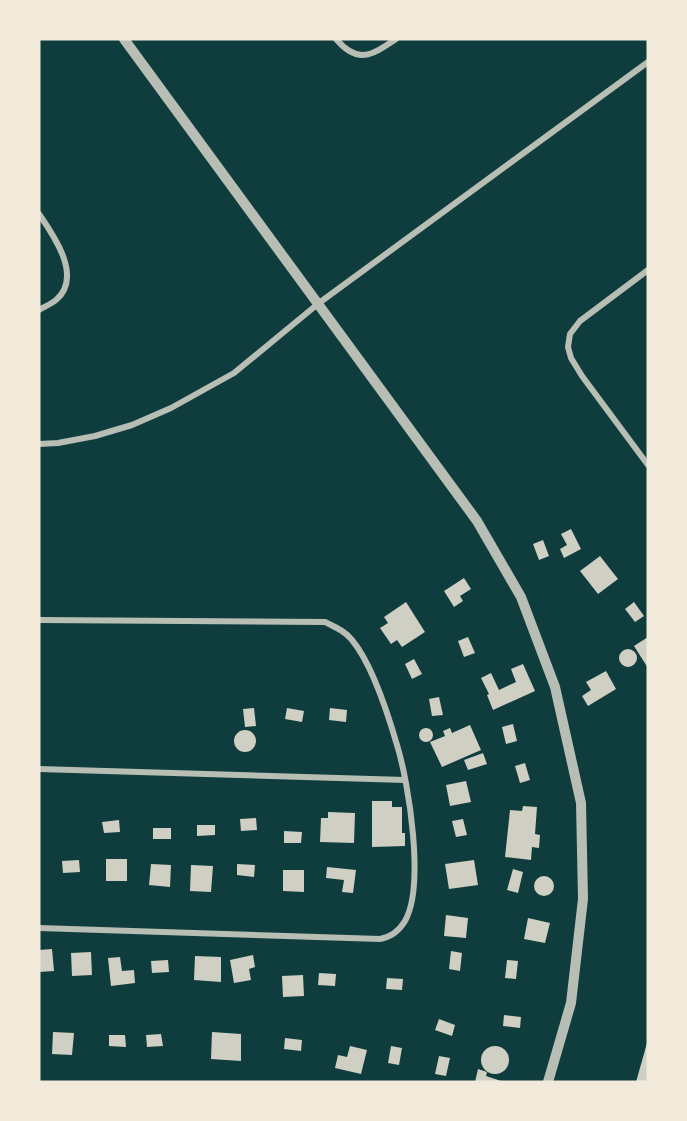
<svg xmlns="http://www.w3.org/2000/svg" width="687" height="1121" viewBox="0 0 687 1121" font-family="Figtree,sans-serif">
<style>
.building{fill:#cfcfc3}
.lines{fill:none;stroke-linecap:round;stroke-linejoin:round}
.minor{stroke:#b8beb3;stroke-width:6}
.tertiary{stroke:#b8beb3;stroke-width:10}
</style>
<rect width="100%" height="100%" fill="#0f3d3e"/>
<path class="building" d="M571,529L581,549L564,558L560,549L567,545L561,534Z
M543,540L549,556L539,560L533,544Z
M600,556L618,579L598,594L580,571Z
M464,578L471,589L460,596L463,601L454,607L444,591Z
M406,602L425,632L402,647L397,640L391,644L380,628L388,623L384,617Z
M634,602L644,616L635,622L625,609Z
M468,637L475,653L464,657L458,641Z
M648,637V668L634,646Z
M619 658a9 9 0 1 1 18 0a9 9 0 1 1-18 0Z
M414,659L422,674L412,679L405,664Z
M523,664L535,691L493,710L487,695L489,694L481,678L491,673L499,690L516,682L511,669Z
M606,671L616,689L588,706L582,696L591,690L586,682Z
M439,697L443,715L432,716L429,699Z
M254,708L256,726L245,727L243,709Z
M287,708L304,711L302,722L285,719Z
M330,708L347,710L346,722L329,720Z
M513,724L517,741L506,744L502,727Z
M470,725L481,750L442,767L430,742L445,736L443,731L450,728L452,733Z
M419 735a7 7 0 1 1 14 0a7 7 0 1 1-14 0Z
M234 741a11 11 0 1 1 22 0a11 11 0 1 1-22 0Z
M483,753L487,764L468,770L464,760Z
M525,763L530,780L520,783L515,766Z
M466,781L471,802L450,806L446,785Z
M372,801H392V807H402V833H405V846L372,847Z
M523,806L537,807L535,834L540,835L539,848L532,847L531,860L505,857L510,810L522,811Z
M328,812L355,813L354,843L320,842L321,818H328Z
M256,818L257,830L241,831L240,819Z
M463,819L467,835L456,837L452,821Z
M119,820L120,832L104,833L102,822Z
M197,825H215V835L197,836Z
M153,828H171V839H153Z
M284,831L302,832L301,843H284Z
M106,859H127V881H106Z
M79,860L80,872L63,873L62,861Z
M474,860L478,885L449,889L445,864Z
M151,864L171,865L170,887L149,885Z
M237,864L255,865L254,877L237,875Z
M191,865L213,866L211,892L190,891Z
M327,867L356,870L353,893L342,892L344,880L326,878Z
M513,869L523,872L518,893L507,890Z
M283,870H304V892L283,891Z
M534 886a10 10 0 1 1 20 0a10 10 0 1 1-20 0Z
M446,915L468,918L466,938L444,936Z
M528,918L550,923L545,943L524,939Z
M52,949L54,971L39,972V950Z
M451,951L462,953L460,971L449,969Z
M91,952L92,975L72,976L71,953Z
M253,955L255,967L249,969L251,980L234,983L230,960Z
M195,956L221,957V982L194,980Z
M120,957L122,971L134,970L135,983L111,986L108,958Z
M168,960L169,972L152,973L151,961Z
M507,960L518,961L516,979L505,978Z
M319,973L336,974L335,986L318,985Z
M303,975L304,996L283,997L282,976Z
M387,978L403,979L402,990L386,989Z
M504,1015L521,1017L520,1028L503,1026Z
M439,1019L455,1025L452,1036L435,1030Z
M53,1032L74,1033L72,1055L52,1054Z
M212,1032L241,1034V1061L211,1059Z
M161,1034L163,1046L147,1047L146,1035Z
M109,1035H125L126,1047L109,1046Z
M285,1038L302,1040L301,1051L284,1049Z
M647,1043L648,1082H636Z
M350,1046L367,1050L361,1074L335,1068L338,1055L347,1057Z
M391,1046L402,1048L399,1065L388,1063Z
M481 1060a14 14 0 1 1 28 0a14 14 0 1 1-28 0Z
M439,1056L450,1058L446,1076L435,1074Z
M478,1069L487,1072L486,1076L504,1082H475Z"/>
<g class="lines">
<path class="minor" d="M336,39C358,65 372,55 396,39
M39,214C54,236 83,277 56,300C51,304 44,307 39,310
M648,270L580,321L570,334L568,347L571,358L582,376L648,465
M39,444L58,443L95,436L132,425L171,408L234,373L319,303L648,62
M39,620L325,622C335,627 345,631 352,640C372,664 388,714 397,745C409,784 425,886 405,921C399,931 391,937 380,939L39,928
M39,769L405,780"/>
<path class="tertiary" d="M124,39L477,521L521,597L555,687L581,803L583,899L571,1003L548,1082"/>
</g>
<rect width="687" height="1121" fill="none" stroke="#f1e9da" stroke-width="81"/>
</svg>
